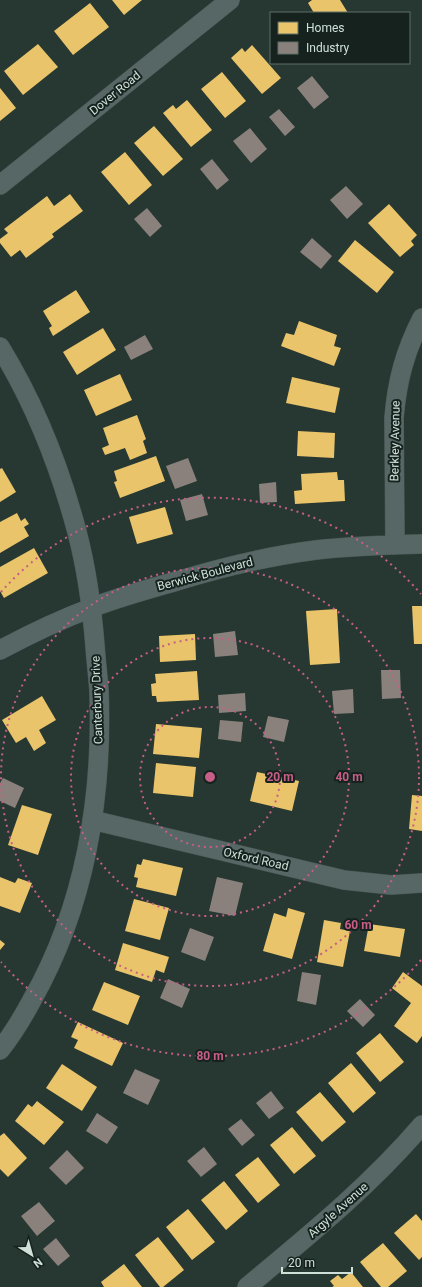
<svg xmlns="http://www.w3.org/2000/svg" width="422" height="1287" viewBox="0 0 422 1287" font-family="Roboto,sans-serif">
<style>
.homes{fill:#e9c46a}
.industry{fill:#8a817c}
.lines{fill:none;stroke-linecap:round;stroke-linejoin:round}
.street-casing{stroke:#47554f;stroke-width:20}
.street{stroke:#566766;stroke-width:19}
.ring{fill:none;stroke:#c75e87;stroke-width:2;stroke-dasharray:2 4}
.labels{text-anchor:middle;dominant-baseline:central;stroke-width:4;stroke-linejoin:round;paint-order:stroke}
.street-label{font-size:12px;fill:#cfe0d9;stroke:#15221e}
.centre{fill:#c75e87;stroke:#15221e;stroke-width:2}
.ring-label{font-size:12px;text-anchor:middle;font-weight:bold;fill:#c75e87;stroke:#15221e;stroke-width:4;stroke-linejoin:round;paint-order:stroke}
</style>
<rect width="100%" height="100%" fill="#273832"/>
<path class="homes" d="M112,0H142L124,15Z
M312,0H340L348,13H314L308,3Z
M90,3L109,27L73,55L54,31Z
M38,44L58,67L23,95L4,71Z
M252,45L281,78L262,94L231,58L242,48L245,52Z
M222,72L246,101L225,118L201,89Z
M0,88L16,108L0,121Z
M187,100L212,130L191,147L163,113L173,105L176,109Z
M154,126L183,159L163,176L134,143Z
M125,152L152,185L129,205L101,172Z
M70,194L83,211L52,234L54,237L26,258L20,250L11,257L0,243V239L8,233L4,229L47,196L54,206Z
M389,204L417,235L411,241L414,245L400,257L368,223Z
M355,240L394,272L377,293L338,261Z
M76,290L90,312L53,336L49,328L52,326L43,311Z
M299,321L337,335L334,346L341,348L334,366L281,346L286,333L294,335Z
M103,328L116,350L77,375L63,352Z
M120,374L132,400L96,416L84,390Z
M292,377L340,388L335,413L286,403Z
M137,415L146,439L143,441L147,453L130,460L125,448L105,455L102,448L109,445L103,428Z
M298,431L335,433L334,458L297,456Z
M156,456L165,481L120,498L114,482L117,481L114,471Z
M2,468L16,492L0,502V469Z
M337,472L338,480H344L345,501L295,504L294,491L302,490L301,474Z
M165,507L173,534L137,544L129,517Z
M17,513L21,521L25,518L29,524L24,527L29,536L0,553V522Z
M34,548L48,573L4,598L0,591V567Z
M412,606H422V644H414Z
M337,609L340,663L310,665L306,611Z
M195,634L196,660L160,662L159,636Z
M197,671L199,700L157,702L156,696H152L151,684L156,683L155,674Z
M42,696L56,720L39,730L46,743L34,751L26,737L16,743L2,720Z
M156,724L202,728L199,758L153,754Z
M156,763L196,767L193,797L153,793Z
M257,772L299,781L292,811L250,801Z
M412,795L422,796V831L409,829Z
M22,805L52,814L38,855L8,845Z
M143,859L183,868L176,896L136,887L138,878L134,877L137,864L141,865Z
M0,877L15,883L18,878L32,883L20,913L0,906Z
M134,899L169,908L160,940L125,931Z
M288,908L305,913L292,959L263,951L274,913L286,917Z
M324,920L341,923L340,929L350,931L343,967L317,962Z
M369,924L405,929L400,957L364,951Z
M0,940L5,944L0,950Z
M123,943L169,957L164,973L156,970L152,982L115,970Z
M403,972L422,986V1036L417,1043L394,1026L411,1003L392,988Z
M104,982L140,996L128,1025L92,1010Z
M78,1022L123,1043L112,1066L74,1048L78,1040L71,1037Z
M380,1033L404,1062L380,1082L356,1053Z
M351,1063L376,1093L353,1113L328,1083Z
M62,1064L97,1087L82,1111L46,1088Z
M320,1092L346,1122L322,1142L296,1112Z
M37,1101L64,1122L44,1145L15,1121L28,1104L32,1107Z
M292,1127L316,1156L294,1174L270,1145Z
M4,1133L27,1158L8,1177L0,1169V1136Z
M258,1157L280,1185L258,1203L235,1175Z
M224,1181L248,1211L226,1230L201,1200Z
M188,1209L215,1242L192,1260L166,1227Z
M416,1214L422,1221V1257L419,1260L394,1233Z
M158,1237L184,1270L163,1287H160L135,1255Z
M383,1243L407,1271L388,1287H381L360,1262Z
M124,1264L142,1287H104L101,1282Z
M351,1272L363,1287H332L334,1286L330,1281L338,1275L342,1279Z"/>
<path class="industry" d="M312,76L329,97L314,109L297,88Z
M279,109L295,127L285,136L269,117Z
M250,128L267,149L251,163L233,141Z
M212,159L229,180L217,190L200,169Z
M346,186L363,204L347,219L330,200Z
M147,208L162,226L150,237L134,219Z
M312,238L332,256L321,269L300,252Z
M145,335L153,349L131,360L124,347Z
M188,458L197,481L175,489L166,466Z
M276,482L277,502L260,503L259,484Z
M202,494L208,515L186,521L180,500Z
M235,631L238,655L215,657L213,634Z
M381,670H400L401,698L382,699Z
M353,689L354,713L334,714L332,691Z
M245,693L246,711L219,713L218,695Z
M268,716L289,720L284,742L263,737Z
M220,720L243,722L241,742L218,739Z
M3,778L24,788L15,808L0,801V783Z
M217,877L243,883L235,916L209,911Z
M190,928L214,937L205,961L181,952Z
M302,972L321,975L316,1005L297,1001Z
M168,979L190,989L182,1008L160,998Z
M360,999L375,1015L363,1027L347,1011Z
M135,1069L160,1080L148,1105L123,1093Z
M271,1091L284,1108L269,1119L256,1103Z
M97,1113L118,1127L107,1144L86,1131Z
M241,1119L255,1135L242,1146L228,1129Z
M204,1147L217,1164L201,1177L187,1161Z
M67,1150L84,1168L66,1185L49,1168Z
M39,1202L55,1221L37,1236L21,1216Z
M56,1238L70,1256L58,1266L43,1249Z"/>
<g class="lines">
<g class="street-casing">
<path id="street" d="M0,185L230,0
M0,347C35,404 60,468 77,532C87,570 92,608 95,646C96,661 98,676 99,691C103,797 85,907 32,1000C23,1017 12,1035 0,1050
M395,545L394,418C397,381 405,351 422,318
M0,650C30,634 59,620 91,608C119,597 148,589 177,581C223,567 269,556 316,550C351,546 387,545 422,544
M92,820L344,880L391,885L422,883
M247,1287C308,1236 370,1186 422,1125"/>
</g>
<use href="#street" class="street"/>
</g>
<g class="ring">
<circle cx="210" cy="777" r="70"/>
<circle cx="210" cy="777" r="139"/>
<circle cx="210" cy="777" r="209"/>
<path d="M421 960A279 279 0 0 1 1 962M1 592A279 279 0 0 1 421 594"/>
</g>
<g class="labels">
<g class="street-label">
<text transform="translate(115 93) rotate(-39)">Dover Road</text>
<text transform="translate(395 441) rotate(-89)">Berkley Avenue</text>
<text transform="translate(205 574) rotate(-15)">Berwick Boulevard</text>
<text transform="translate(97 700) rotate(-92)">Canterbury Drive</text>
<text transform="translate(256 859) rotate(13)">Oxford Road</text>
<text transform="translate(338 1210) rotate(-42)">Argyle Avenue</text>
</g>
</g>
<circle cx="210" cy="777" r="6" class="centre"/>
<g class="ring-label">
<text x="280" y="781">20 m</text>
<text x="349" y="781">40 m</text>
<text x="358" y="929">60 m</text>
<text x="210" y="1060">80 m</text>
</g>
<rect x="270" y="12" width="140" height="52" fill="#15221e" stroke="#5f6e69"/>
<rect x="278" y="22" width="20" height="12" fill="#e9c46a" stroke="#5f6e69"/>
<text x="306" y="32" font-size="12" fill="#cfe0d9">Homes</text>
<rect x="278" y="42" width="20" height="12" fill="#8a817c" stroke="#5f6e69"/>
<text x="306" y="52" font-size="12" fill="#cfe0d9">Industry</text>
<g transform="translate(32 1255) rotate(143)" stroke="#15221e" stroke-width="3" paint-order="stroke">
<path d="M0-3L7 15L0 10L-7 15Z" fill="#cfe0d9"/>
<text y="-6" font-size="11" font-weight="bold" text-anchor="middle" fill="#cfe0d9">N</text>
</g>
<path d="M282 1267v6h70v-6" fill="none" stroke="#cfe0d9" stroke-width="2"/>
<text x="288" y="1267" font-size="12" fill="#cfe0d9" stroke="#15221e" stroke-width="3" paint-order="stroke">20 m</text>
</svg>
